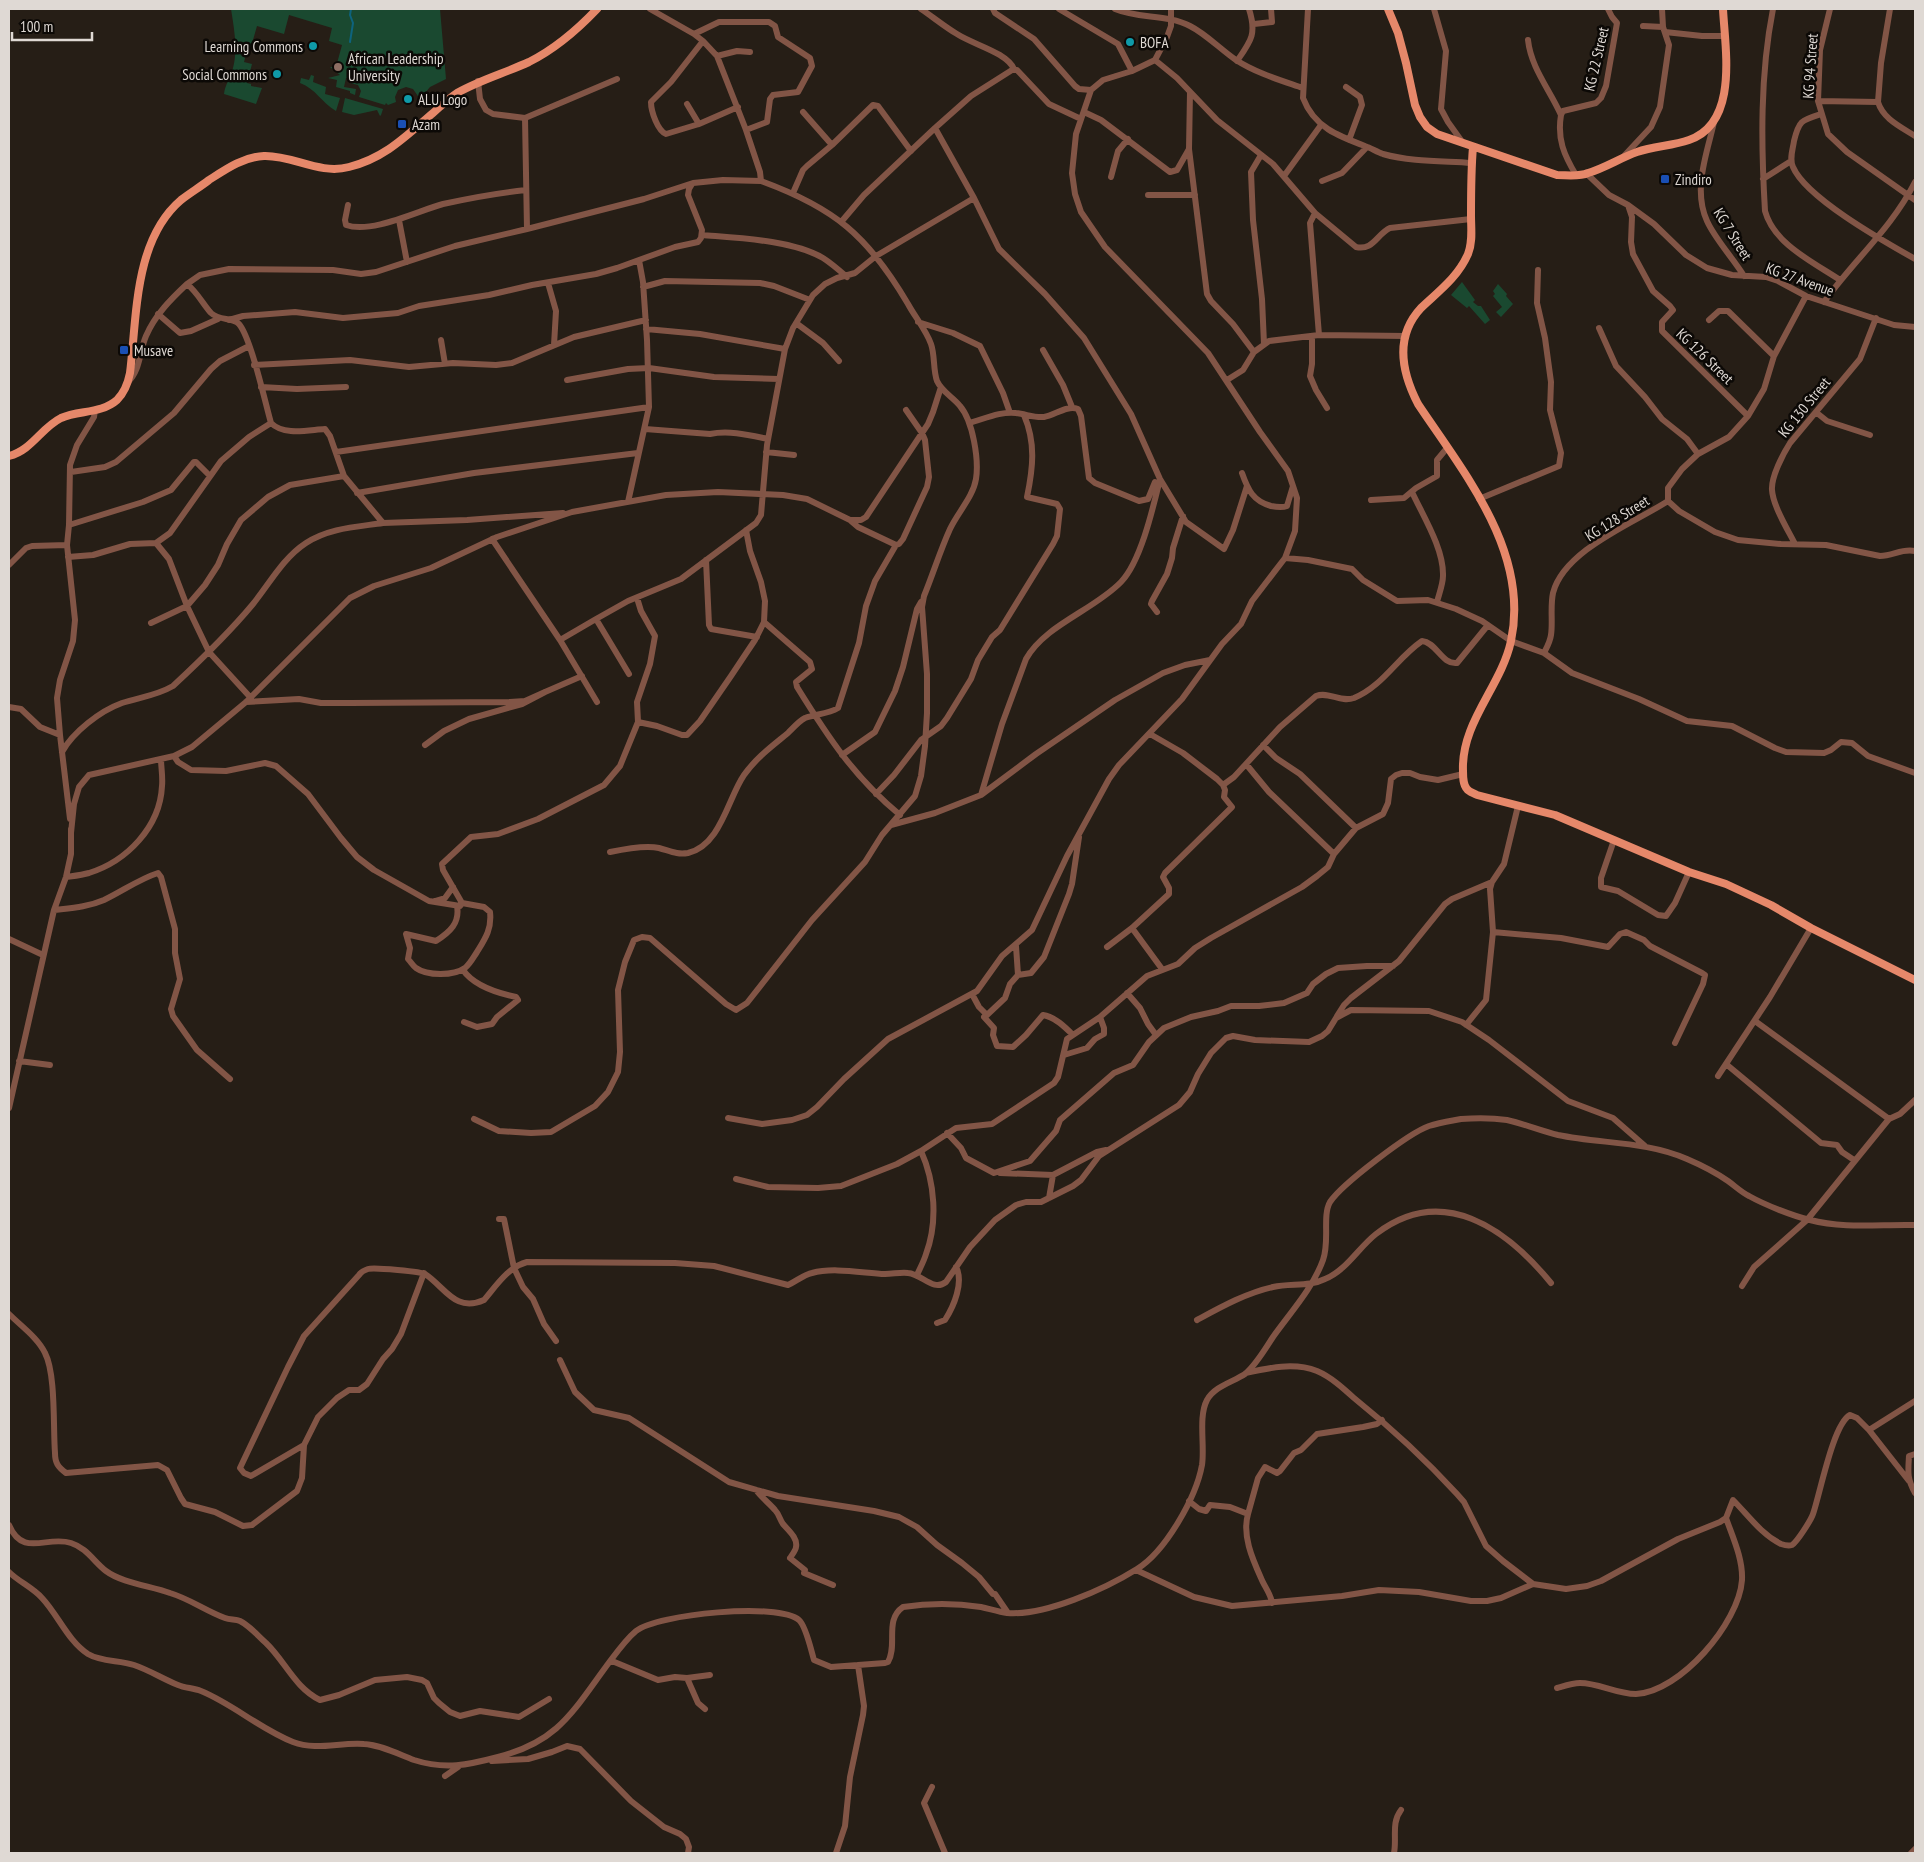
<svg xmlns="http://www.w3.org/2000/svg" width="1924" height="1862" viewBox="0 0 1924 1862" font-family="'PT Sans Narrow',sans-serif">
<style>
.green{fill:#1a4930}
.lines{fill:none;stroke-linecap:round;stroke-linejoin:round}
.stream{stroke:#0e637d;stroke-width:2}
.minor{stroke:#825546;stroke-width:6}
.major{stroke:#e6886a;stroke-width:8}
.culture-dot{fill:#0f9aa8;stroke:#0c0906;stroke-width:2}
.education-dot{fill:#8d6e63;stroke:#0c0906;stroke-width:2}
.transit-dot{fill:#1a4fb4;stroke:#0c0906;stroke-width:2}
.labels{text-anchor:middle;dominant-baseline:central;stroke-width:5;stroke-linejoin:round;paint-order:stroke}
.poi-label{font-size:15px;fill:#dfd9d4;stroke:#0c0906;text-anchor:start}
.street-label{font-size:15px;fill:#dfd9d4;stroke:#0c0906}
</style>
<rect width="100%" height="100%" fill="#261e16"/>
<path class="green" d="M231,9H440L446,79L430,87L420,99L413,89L406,87L398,90L395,97L396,102L388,105L386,103L385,105L359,97L361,91L358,85L350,83L351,79L346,78L344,87L356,89L355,95L350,93V91L336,87L337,80L328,78L340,75L330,67H336L342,45L329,41L332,28L289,15L284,34L257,26L251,47H248L244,62L252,64L247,83L251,84V86L262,88L256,104L224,94C225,84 231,78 233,68C238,49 234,28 231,9Z
M311,75L314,76L313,82L326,87L325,94L340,98L336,111C321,102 316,89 300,83L301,78L309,80Z
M345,98L383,109L381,115L380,116L377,110L354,115L342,112Z
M1462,282L1475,300L1473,302L1478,306H1481L1490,320L1485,324L1469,306L1467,308L1451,295Z
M1498,284L1507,294L1506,296L1513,304L1501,317L1496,312L1502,307L1493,296L1495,294L1493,291Z"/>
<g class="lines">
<path class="stream" d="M350,42L353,23L350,15L351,9"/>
<path class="minor" d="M921,9C933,17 945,27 957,34C974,45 1006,52 1014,69
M993,9L995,13L1034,39L1075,86L1079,89L1091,90
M1059,9L1118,44L1132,71
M1115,9C1139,19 1167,14 1190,26C1206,34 1220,49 1236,60C1256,73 1280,80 1303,88
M1308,9L1303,98C1314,127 1338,136 1365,146C1371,148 1377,152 1383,154C1411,162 1443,161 1471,163
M1434,9L1446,51L1441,109L1448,122L1463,143
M1773,9C1760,75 1761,144 1765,211C1774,244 1813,262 1840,280
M1830,9L1820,50L1818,101L1828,134L1847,152L1915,200
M1890,9L1881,63L1878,102C1883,119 1901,127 1915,136
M1254,24L1272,22L1271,9
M1643,26L1663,27
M1665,32L1702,36H1724
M694,34L719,22H769L775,26L778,37L810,58L812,66L798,92L773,95L770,99L767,122L746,130
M1528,40C1531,68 1550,90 1561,115
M703,41L671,82L651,102C651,112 658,131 666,134L699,124L738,107
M717,56L737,51L750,52
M1155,60L1177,78L1217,120L1273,164L1315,213L1356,247C1373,251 1377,234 1390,228L1471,219
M1237,61C1251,41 1257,34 1249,9
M478,81L480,99L486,110L493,114L525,118L617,79
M1346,87L1360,97L1362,105L1349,140
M1190,92L1189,149L1207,294L1211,301L1233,324L1254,352
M1818,101L1878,102
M687,104L699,124
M803,112L832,145
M1084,112L1101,120L1170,172L1177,170L1189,149
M1821,114C1802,120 1799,120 1794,141C1793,149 1789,159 1793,167C1806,198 1885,242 1915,259
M525,118L527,229
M1715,118C1708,151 1692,188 1707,221C1715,239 1733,258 1744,276
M935,128L974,198L999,249L1045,294L1084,338L1131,414L1160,479L1186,522L1224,549L1233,530L1247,486
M1261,155L1251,172L1253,220L1262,299L1264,344
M1623,157L1651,127L1660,107L1669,45L1663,27L1662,9
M1587,174L1609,195L1628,205L1654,224L1686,255L1707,268L1732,275L1766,277L1778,281L1806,296L1894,325L1915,327
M1576,175C1564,155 1557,139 1561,115L1563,111L1596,103L1601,98L1606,86L1617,23L1612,17L1608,9
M1284,176L1321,125
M1111,177L1118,151L1128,139
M1763,179L1791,161
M1322,181L1342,173L1367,147
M793,193L803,170L807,166L832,145L873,105L878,106L911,151
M1148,195H1195
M348,205L345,220L346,225C372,234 417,211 443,204C470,198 498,193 526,190
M1628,205L1632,217L1631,242L1633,254L1653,291L1670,306L1673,310L1662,322V331L1748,416
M1315,213L1310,223L1319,335
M399,220L407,262
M842,221L864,195L935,128L971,96L1012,70H1017L1049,104L1081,119
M702,235C738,238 792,240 823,258C831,263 839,270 847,277
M548,283L556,311L554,345
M187,284L200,275L229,269L333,270L361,274L376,272L455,246L527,229L644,199L693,183L723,180L761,181
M643,287L665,281L760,283L774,286L810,300
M1824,302C1853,261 1892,228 1915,182
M158,314L180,333L191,331L218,319
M229,320L243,316L295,312L343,318L398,313L419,306L489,295L532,285L596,274L617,268L675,247L698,242L701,238L702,230L688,195L689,189L692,184
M1709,320L1719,311H1728L1774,356
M918,322L953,333L980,346L1003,393L1010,413
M796,323L823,343L839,361
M1599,328L1616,366L1645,397L1662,419L1687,439L1698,454
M646,329L700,334L785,349
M1312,336V364L1310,376L1316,390L1327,408
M441,340L445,364
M1043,350L1063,385L1072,407
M254,365L350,360L409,367L453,363L496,365L512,363L574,337L646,320
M567,380L628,369L649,368L714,377L779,379
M1227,380L1243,370L1254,352L1269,341L1319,335L1406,336
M128,382C141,369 139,352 146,336C155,315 171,299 187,284C197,292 203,304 211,313C219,321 233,317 239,324C251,338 265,402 271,423C284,436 308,430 325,429L330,436L344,476L383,523L467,520L563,513
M261,387L297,389L346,387
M1817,413L1827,421L1870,435
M969,423C984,419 1001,411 1016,413C1026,414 1034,418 1044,417C1055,415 1067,405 1078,409L1081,416L1089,478L1095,483L1139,501L1148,499L1155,482
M645,429L710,434C729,430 749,435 768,439
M336,452L649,407
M766,452L794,455
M71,472L105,467L116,462L174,413L211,369L220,361L249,346
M1242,473C1248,490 1253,501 1271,506C1276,507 1282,508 1287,506L1293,486
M1412,492C1423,516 1444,549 1443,576C1443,584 1439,594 1437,602
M357,493L474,473L638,453
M1479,499L1559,466L1561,453L1550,410L1551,382L1545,338L1537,303L1538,270
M1371,500L1404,498L1416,488L1437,476V460L1447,448
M1668,501L1679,511L1715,532L1738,540L1781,544L1826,545L1880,556C1893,556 1902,548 1915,551
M1668,501V488L1682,469L1698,454L1729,437L1748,416L1764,389L1774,356L1806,296
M628,502L649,407L647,340L643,282L639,260
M851,521L858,527L896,545L899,544L903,539L927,487L929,477L925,440L922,433L906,410
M69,525L143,502L171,490L194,462H196L210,476
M492,539L560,640L596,619
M156,543L169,559L187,606L209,652L250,697
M1795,544C1788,530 1773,506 1772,490C1771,477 1783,454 1790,443L1860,359L1876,318
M68,557L93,555L130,544L156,543L170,533L221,461L249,437L271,423
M1285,558L1308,560L1352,569L1363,580L1397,601L1428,600L1456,609L1482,621L1511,641L1544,653L1572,673L1639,699L1687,721L1732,726L1775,748L1786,752L1824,753L1831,750L1841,742L1852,743L1868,756L1915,773
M706,560L709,625L711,629L757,637
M9,565L26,548L32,546L67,545
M637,598L641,611L655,636L650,664L637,702L638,722
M1157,612L1151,604L1152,601L1167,574L1172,558L1173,548L1183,516
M764,622L810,662L812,669L796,682L797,687C828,737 854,777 900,815
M151,623L187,606L205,585L218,565L227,544L241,520L268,497L290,485L344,476
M560,640L597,702
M1544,653C1547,647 1550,642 1551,635C1553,622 1550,607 1553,593C1564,550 1634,523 1668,501
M629,674L596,619L628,601L681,579L756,523L761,515L767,445L785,349L793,328L813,295L825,284L837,278L855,273L876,256L974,198
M545,692L582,676
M246,702L299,699L321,703H350L510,702L525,701L545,692L522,704L469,719L444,731L425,745
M9,707L21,709L40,727L60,735
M1263,745L1276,758L1300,774L1356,828
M62,752C73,732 100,711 122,703C140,697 156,696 173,686C201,660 229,633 253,604C270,583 283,558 306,543C329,528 356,527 383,523
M842,755L875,732L895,691L903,667L917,609L921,602
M174,756L178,762L191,770L226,771L265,763L276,766L308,794L341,838L357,857L374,870L429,901L460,906L462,903L443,870L442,864L471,837L498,834L538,819L604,785L620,766L638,722L657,726L682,735H687L700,721L731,676L755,640L764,622L765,601L761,582L750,551L746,530
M1246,764L1269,792L1334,854
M1223,785L1234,777L1280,727L1316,696C1329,691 1340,703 1354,698C1383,686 1397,658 1422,641C1436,642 1442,665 1457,663L1488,625
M876,794L894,775L921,740L941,726L947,718L971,679L978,660L992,637L1000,630L1053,544L1057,536L1060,509L1057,504L1027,497C1033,468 1036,443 1024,415
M981,795L1002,724L1026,659C1045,625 1094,610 1121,582C1141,561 1153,508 1160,479
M1518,806L1504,864L1492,882L1490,889L1493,932L1561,938L1608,947L1620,934L1626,932L1644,940L1650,946L1702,973L1705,975L1703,984L1675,1043
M70,819L60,735L57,698L60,680L73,641L75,620L67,545L69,525L70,465L77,445L94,417L95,410
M891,825L935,813L981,795L1036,754L1115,700L1163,673L1185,665L1210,660
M71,833L74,804L79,787L89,775L174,756L192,747L246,702L350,598L374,586L431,568L497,537L572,512L666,495L718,492L783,495L807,499L850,520H861L866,517L928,424L933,412L941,387
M1614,840L1601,878V887L1618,891L1658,915L1666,916L1675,903L1689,872
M610,852C624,849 646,845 659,848C670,851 677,855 688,853C721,845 728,798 744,775C757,757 771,747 788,733C793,728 799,721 805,718C816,714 828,714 838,708L859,643L866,606L875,581L896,545
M66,877C73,876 82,875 89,873C127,861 160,827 162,786C163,777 161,767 161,759
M435,901L445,898L453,887
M457,906C460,923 450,932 436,941L406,934L410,948L408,959C411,962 413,966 416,968C427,976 454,976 465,968C470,964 473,958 477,952C485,939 492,929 490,912L484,907L462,903
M54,910C71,908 88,907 104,900C123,891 139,879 158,873L161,877L175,929V953L180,979L171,1009L173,1016L197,1050L230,1079
M1132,928L1162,969
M9,939L43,955
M1107,947L1132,928L1169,894V888L1163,877L1165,873L1232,807L1224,797L1225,790L1223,785L1217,779L1183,753L1150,734
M463,970C474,986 497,993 516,997L518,1000L497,1017L492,1024L477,1027L464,1022
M1018,975L1031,973L1044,957L1069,894L1072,884L1079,837
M1127,993L1140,1008L1148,1024L1156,1035
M972,994L979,1007L987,1015L1005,998L1010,984L1018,975L1016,946
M987,1015L984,1017L994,1028L993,1035L997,1046L1013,1047L1026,1035L1043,1015C1055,1017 1065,1027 1073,1035
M1337,1016L1344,1005L1351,998L1399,961L1445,904L1452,899L1492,882
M1755,1021L1889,1119
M1466,1025L1486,1000L1493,932
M1064,1055L1087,1048L1095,1039L1104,1034V1028L1100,1017
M19,1061L50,1065
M1726,1064L1821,1143L1837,1145L1842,1152L1854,1160
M1718,1076L1770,997L1811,928
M9,1108L54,910L66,877L71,854V829
M728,1118L762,1124L792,1120L807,1115L817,1107L844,1079L888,1039L977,991L1002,956L1032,930L1067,856L1109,779L1119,765L1182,699L1222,644L1241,624L1252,601L1285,558L1295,531L1297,498L1288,471L1260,432L1208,353L1105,247L1081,212L1075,194L1072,173L1076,134L1091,90L1103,80L1132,71L1155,60L1167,37L1171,26V9
M474,1119L499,1131L531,1133L551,1132L595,1106L608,1092L618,1072L620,1052L618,990L625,962L634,940L642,937L650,938L726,1004L736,1010L747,1003L812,920L865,862L882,835L915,796L921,776L925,746L927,713V674L922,607L924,596C933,574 940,551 950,529C958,512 973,497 976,479C979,460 973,421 960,406C953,397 942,392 937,381C933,370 935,355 931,344C926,330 915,317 908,304C868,236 835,208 761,181L760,172L746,130L717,56L703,41L694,34L650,9
M947,1133L961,1148L966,1158L994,1173L1030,1161L1056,1131L1060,1120L1114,1073L1133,1065L1149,1042L1164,1028L1191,1017L1218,1011L1231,1006H1259L1284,1003L1307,993L1313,984L1326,974L1338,968L1367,966H1393
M1000,1173L1053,1175L1097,1152L1106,1150
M736,1179L768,1187L818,1188L841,1186L897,1164L921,1151L956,1128L992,1124L1054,1083L1058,1077L1067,1039L1100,1017L1147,976L1178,964L1195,948L1211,938L1302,887L1317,876L1328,867L1334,854L1356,828L1383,814L1388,803L1391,779L1396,775L1402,773H1410L1420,777L1438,780L1463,774
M1049,1198L1053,1175
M499,1219H504L514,1268L523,1287L533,1299L544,1324L556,1341
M917,1275C920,1268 924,1261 926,1254C938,1222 935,1182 921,1151
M1742,1286L1754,1267L1807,1220L1884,1125L1889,1119L1900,1114L1915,1100
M9,1314C21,1326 38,1338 45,1353C56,1374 53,1428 55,1453C55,1463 58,1467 66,1473L158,1465L167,1470L181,1498L185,1504L215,1512L243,1526L252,1525L297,1491L302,1478L304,1445L318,1417L337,1398L349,1390H359L367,1384L383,1359L392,1349L401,1334L424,1273
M1197,1320C1221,1307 1246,1293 1273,1287C1291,1283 1309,1287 1325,1279C1347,1270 1358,1248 1376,1234C1442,1183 1506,1228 1551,1283
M937,1323L945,1320C954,1306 964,1282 956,1267
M560,1360L575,1392L594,1410L629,1418L729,1482L778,1496L874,1511L899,1517L917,1527L937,1545L962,1563L979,1577L993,1594H995L1008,1613
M1246,1373C1268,1368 1294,1362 1317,1371C1331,1377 1343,1388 1354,1398C1390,1427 1425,1459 1457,1494L1464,1502L1486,1546L1503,1561L1533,1584L1566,1589L1587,1586L1601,1581L1678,1539L1720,1522L1726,1518L1733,1500C1748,1515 1761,1534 1781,1544C1784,1545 1789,1546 1792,1545C1797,1542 1811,1520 1813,1514C1820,1494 1833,1424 1850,1415L1857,1418L1869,1430L1915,1401
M1869,1430L1909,1481
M304,1445L251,1476L244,1473L240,1468L288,1367L304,1336L359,1275C361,1272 365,1270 368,1269C374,1267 422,1272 425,1274C445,1287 455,1313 484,1300C496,1286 508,1267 527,1262L675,1263L714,1266L788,1285C797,1281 803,1275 812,1273C833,1267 863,1273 885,1274C893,1274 901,1272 908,1273C922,1274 933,1292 946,1282L970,1247L995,1220L1016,1205L1026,1202H1041L1073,1186L1081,1180L1099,1156L1179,1105L1190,1092L1198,1074L1211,1053L1226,1038L1233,1036L1255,1040L1309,1042L1322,1036L1328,1031L1336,1018L1351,1010L1429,1011L1462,1022L1489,1040L1568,1101L1613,1118L1645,1146
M1915,1454L1909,1456C1908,1472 1907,1479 1915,1493
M756,1490C762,1498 769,1503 775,1510C779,1514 780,1520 783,1524C788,1530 798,1538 796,1547C796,1550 792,1555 790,1558L805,1570L804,1573L833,1585
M1189,1501L1199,1509L1206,1511L1210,1505L1230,1507L1248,1514L1258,1478L1265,1467L1277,1473L1280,1471L1294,1453L1301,1450L1317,1434L1363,1427L1377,1424L1382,1420
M1248,1514C1242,1535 1252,1558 1261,1578C1264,1586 1271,1594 1272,1603
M9,1525C23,1558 47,1535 71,1543C87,1548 94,1562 106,1571C122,1583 151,1586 170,1593C190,1599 206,1611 225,1618C230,1620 236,1619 240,1621C250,1626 258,1636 266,1643C285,1661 295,1688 320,1700L339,1695L375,1680L407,1677L422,1680L427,1683L434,1698L439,1703L450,1712L460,1716L480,1711L519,1717L549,1699
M1136,1570L1194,1597L1232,1606L1342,1596L1379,1590L1419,1592L1471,1601H1487L1501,1598L1533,1584
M9,1572C19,1582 32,1587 42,1598C58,1615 68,1641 88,1654C101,1662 120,1660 134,1665C149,1670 163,1679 178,1685C185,1688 193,1688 201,1691C233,1704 260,1729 293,1742C316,1751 340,1742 364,1744C381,1745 398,1754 414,1760C445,1770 468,1765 498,1757C557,1742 572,1713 605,1668C615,1655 624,1641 636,1631C657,1614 779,1602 799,1620C806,1626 811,1650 814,1660L831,1667L885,1663L888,1662C898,1645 884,1620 903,1607C928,1603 956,1603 981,1607C990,1609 999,1612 1007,1613C1045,1616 1105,1589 1137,1569C1165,1552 1196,1498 1202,1465C1205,1446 1198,1417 1207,1400C1215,1386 1233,1382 1245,1374C1256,1365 1265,1349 1273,1337C1290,1313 1313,1288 1323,1260C1330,1241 1322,1216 1330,1202C1342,1184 1409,1133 1429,1126C1439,1123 1451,1121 1461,1119C1476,1118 1493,1118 1507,1120C1525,1124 1541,1131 1558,1135C1601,1144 1646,1141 1687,1159C1701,1165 1715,1172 1728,1181C1735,1186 1741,1192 1749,1196C1765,1205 1793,1216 1810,1220C1844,1229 1881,1224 1915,1225
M612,1661L658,1680L675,1677L687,1678L710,1675
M687,1678L698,1703L705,1709
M1557,1688C1564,1686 1573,1683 1580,1683C1599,1683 1616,1694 1636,1694C1680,1692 1739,1623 1742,1580C1743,1559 1733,1538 1726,1518
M492,1761L528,1759L552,1752L567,1746L580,1749L631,1801L664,1827L680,1834L686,1839L689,1847L688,1853
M445,1776L458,1767
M932,1787L924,1803L945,1853
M836,1853L845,1826L850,1777L863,1715L864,1706L858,1665
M1394,1853C1397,1838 1391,1823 1401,1810
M1911,1853L1915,1849"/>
<path class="major" d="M1388,9L1398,33L1406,63L1415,105L1420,117L1427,127L1437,134L1557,175C1567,175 1579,177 1588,173C1605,168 1620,158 1637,152C1654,146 1672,146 1689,140C1739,123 1725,49 1723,9
M1473,147C1471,170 1471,193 1471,216C1471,228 1473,242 1468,254C1458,277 1439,291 1421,308C1394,337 1402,373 1418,404C1464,473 1530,552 1511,641C1501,687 1461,722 1463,771C1463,777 1463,785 1467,789C1469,792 1474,793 1477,795L1555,815L1689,872L1726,884L1771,905L1811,928L1915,980
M9,456C32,450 41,428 61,418C79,410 101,414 117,400C124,393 128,383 130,373C137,316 134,240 181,200C190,193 200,187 209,180C226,169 243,157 264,156C293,155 319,175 349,167C385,158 406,136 433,113C441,106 448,99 457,93C480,80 505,73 529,62C555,49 578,29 597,9"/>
</g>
<g class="culture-dot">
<circle cx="1130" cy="42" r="5"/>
<circle cx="313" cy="46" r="5"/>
<circle cx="277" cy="74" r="5"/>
<circle cx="408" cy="99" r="5"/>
</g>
<circle class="education-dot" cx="338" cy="67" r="5"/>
<g class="transit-dot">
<rect x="397" y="119" width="10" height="10" rx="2.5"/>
<rect x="1660" y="174" width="10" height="10" rx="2.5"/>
<rect x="119" y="345" width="10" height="10" rx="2.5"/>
</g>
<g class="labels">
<g class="poi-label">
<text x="1140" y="42">BOFA</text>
<text x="303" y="46" text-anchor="end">Learning Commons</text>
<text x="348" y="58">African Leadership<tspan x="348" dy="17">University</tspan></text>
<text x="267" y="74" text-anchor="end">Social Commons</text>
<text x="418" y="99">ALU Logo</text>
<text x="412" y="124">Azam</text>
<text x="1675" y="179">Zindiro</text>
<text x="134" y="350">Musave</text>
</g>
<g class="street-label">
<text transform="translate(1596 59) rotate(-77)">KG 22 Street</text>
<text transform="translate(1810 66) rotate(-86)">KG 94 Street</text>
<text transform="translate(1733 234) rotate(58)">KG 7 Street</text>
<text transform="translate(1800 279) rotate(20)">KG 27 Avenue</text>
<text transform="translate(1705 356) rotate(44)">KG 126 Street</text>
<text transform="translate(1804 407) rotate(-51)">KG 130 Street</text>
<text transform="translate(1617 518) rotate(-32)">KG 128 Street</text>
</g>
</g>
<rect width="1924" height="1862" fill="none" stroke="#dfd9d4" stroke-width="20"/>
<path d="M12 32v8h80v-8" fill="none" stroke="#dfd9d4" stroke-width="2.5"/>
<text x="20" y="32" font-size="15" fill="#dfd9d4" stroke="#0c0906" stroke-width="4" paint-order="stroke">100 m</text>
</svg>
